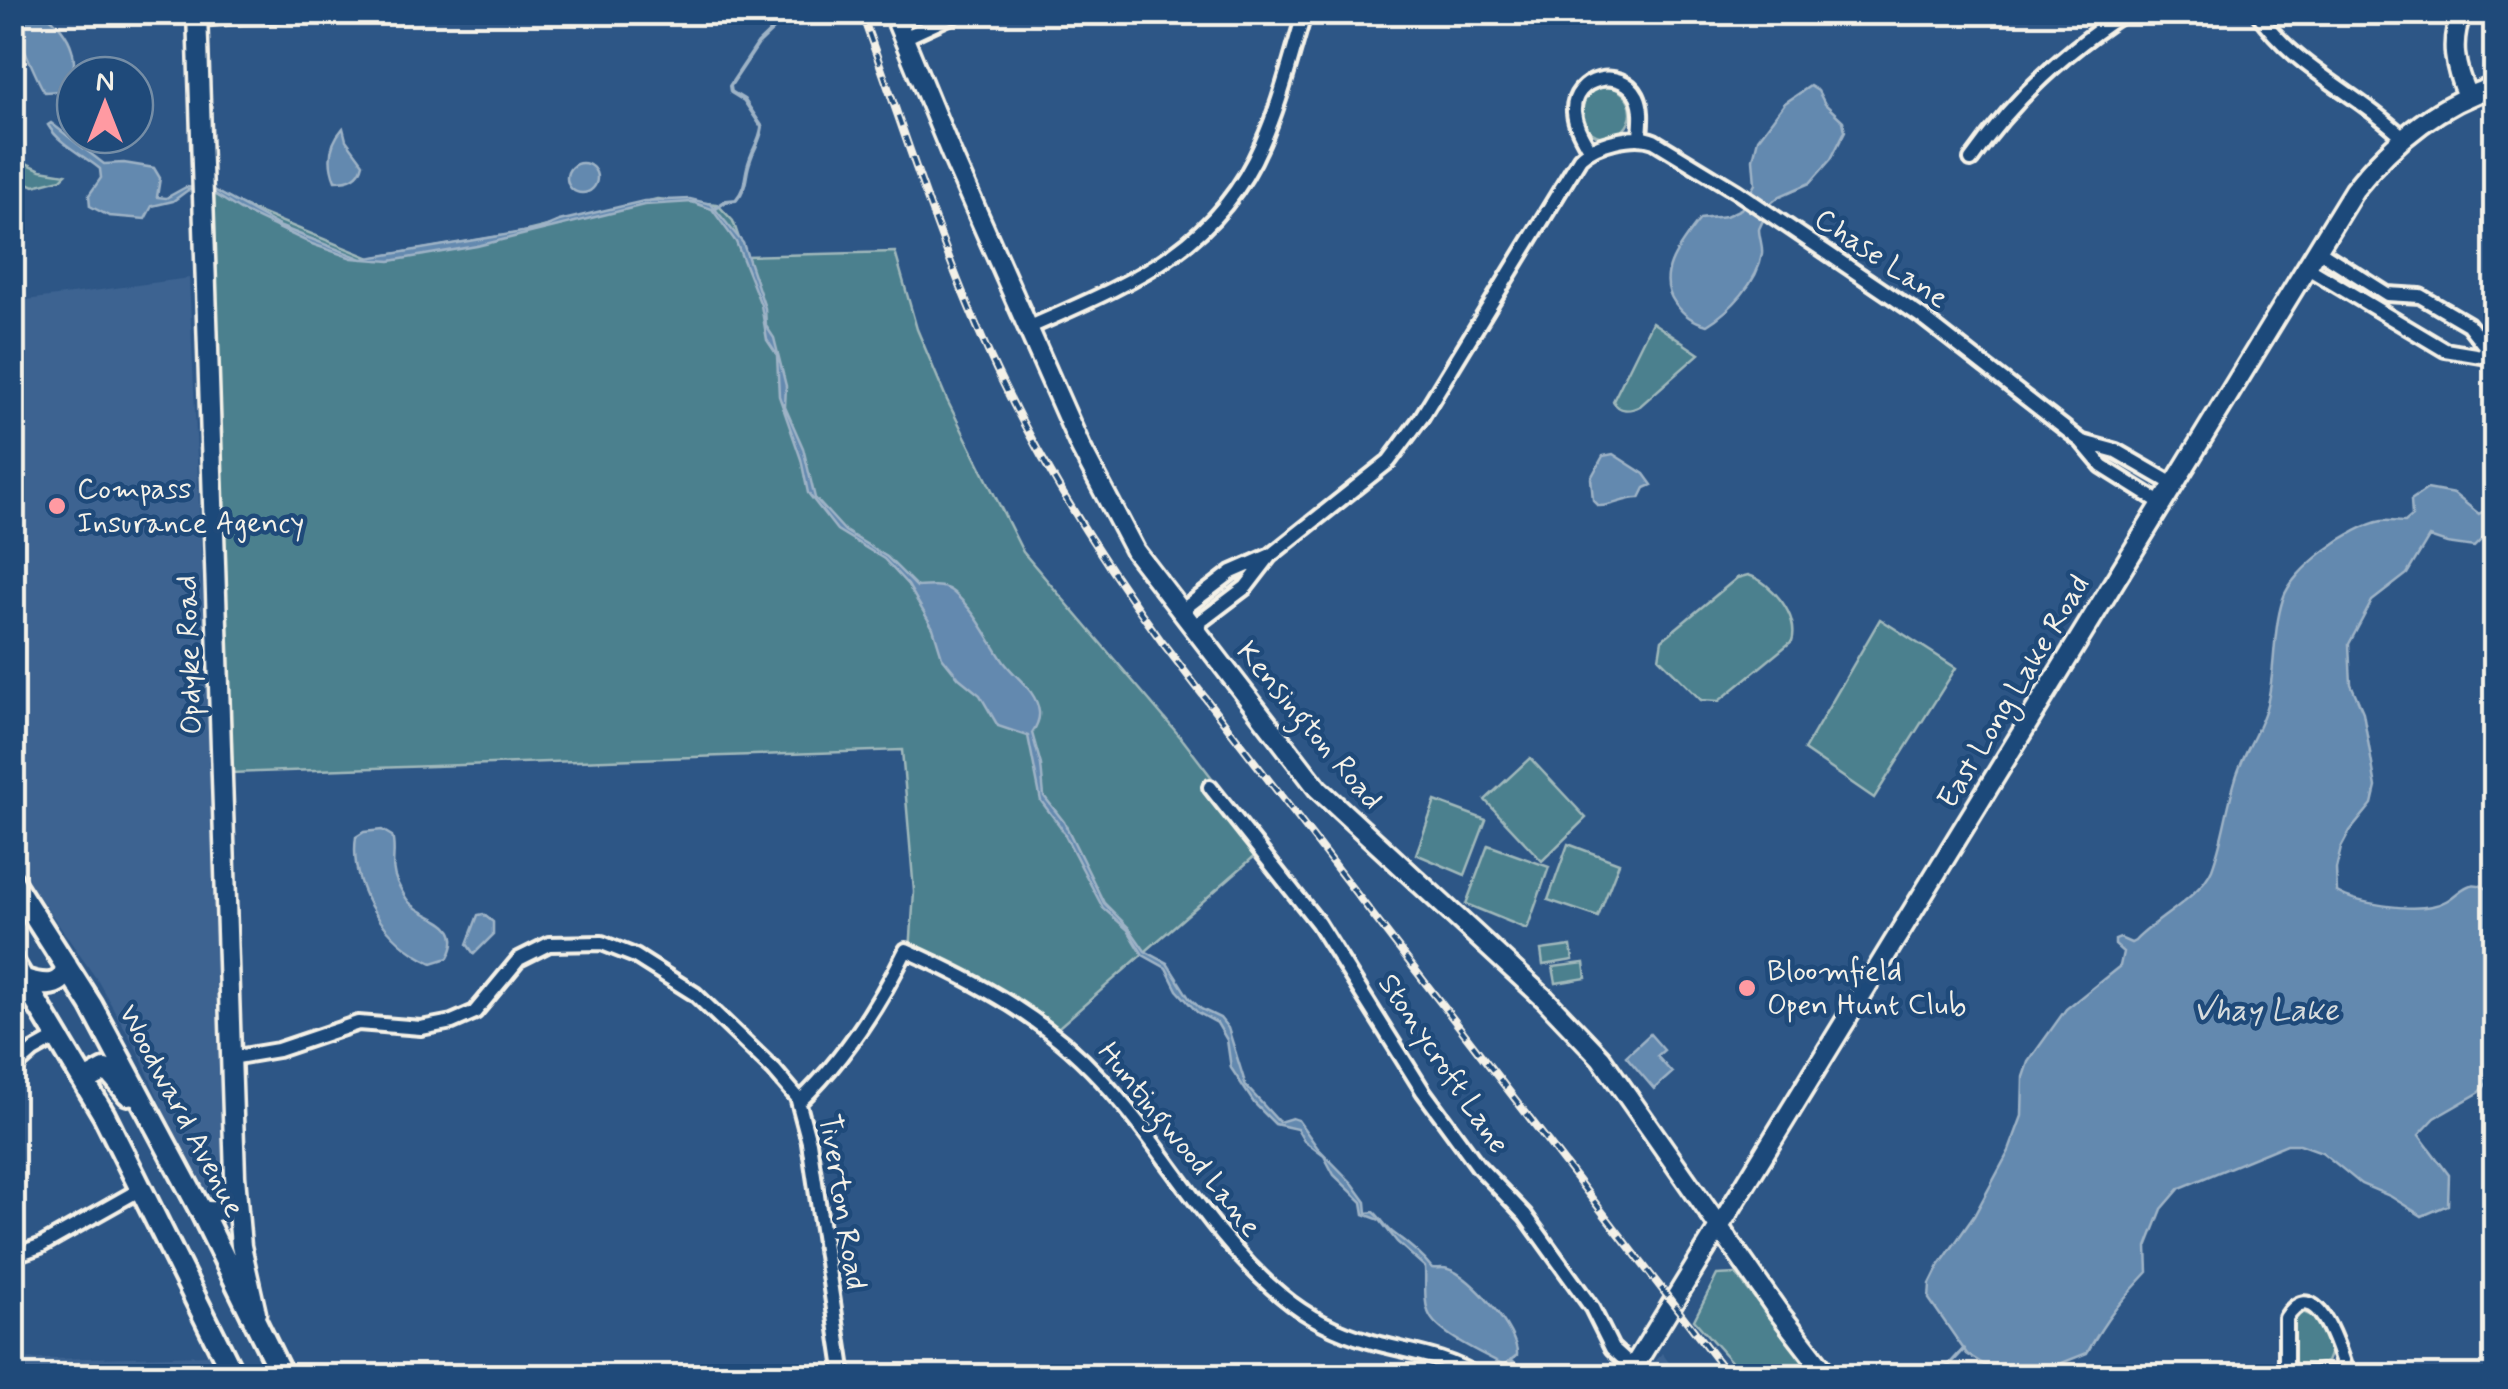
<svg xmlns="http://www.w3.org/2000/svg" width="2508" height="1389" viewBox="0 0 2508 1389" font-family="Mynerve,sans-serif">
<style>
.built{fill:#3d6391}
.green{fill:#4c808e;stroke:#a0b8bb;stroke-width:2.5}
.water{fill:#6489af;stroke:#9eb3c6;stroke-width:2.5}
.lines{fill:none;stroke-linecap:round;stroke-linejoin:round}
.stream{stroke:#9eb3c6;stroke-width:4}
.street-casing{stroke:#f4f1e8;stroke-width:20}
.secondary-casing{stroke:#f4f1e8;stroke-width:25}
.primary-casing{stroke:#f4f1e8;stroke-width:28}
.street{stroke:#1f4a7a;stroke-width:12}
.secondary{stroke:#1f4a7a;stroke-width:18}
.primary{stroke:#1f4a7a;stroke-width:20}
.rail-casing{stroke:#f4f1e8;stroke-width:8}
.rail{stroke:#1f4a7a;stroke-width:4;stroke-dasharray:11;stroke-linecap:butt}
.poi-dot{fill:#ff9aa2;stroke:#1f4a7a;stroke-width:4}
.labels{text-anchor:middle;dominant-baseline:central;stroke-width:9;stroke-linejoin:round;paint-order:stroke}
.street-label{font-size:30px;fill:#f4f1e8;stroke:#1f4a7a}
.poi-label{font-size:30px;fill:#f4f1e8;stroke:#1f4a7a;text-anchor:start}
.water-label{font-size:32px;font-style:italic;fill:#d7dcdd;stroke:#1f4a7a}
</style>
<rect width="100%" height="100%" fill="#2d5686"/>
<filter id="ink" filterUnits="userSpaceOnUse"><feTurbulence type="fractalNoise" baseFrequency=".01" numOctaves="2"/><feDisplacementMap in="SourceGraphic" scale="20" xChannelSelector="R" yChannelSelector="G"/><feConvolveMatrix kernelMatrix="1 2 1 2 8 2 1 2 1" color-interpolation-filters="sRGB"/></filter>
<g filter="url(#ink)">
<path class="built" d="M189,278L228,1158V1188L223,1201L213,1203L162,1107L140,1055L96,978L25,877L13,855L12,302Z
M1662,1353L1679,1376H1644Z
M209,1355L217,1376H13V1360Z"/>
<path class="green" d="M1581 112a25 25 0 1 1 50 0a25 25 0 1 1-50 0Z
M13,157L41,170L66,174L61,179L34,186L13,176Z
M209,192L370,258L519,233L657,199L717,204L733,221L745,256L895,252L917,329L947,400L1023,552L1183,740L1265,847L1051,1034L910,952L914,892L902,750L229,773Z
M1652,322L1699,354L1640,406C1630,411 1619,412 1613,401Z
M1748,575C1771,581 1800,617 1792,641L1719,701L1701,700L1659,658L1662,640L1737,578Z
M1880,619L1956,668L1874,798L1804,750Z
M1530,758L1586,818L1542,861L1485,800Z
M1435,801L1486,820L1465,875L1416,854Z
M1568,844L1619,863L1598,917L1548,900Z
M1488,845L1549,867L1527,929L1466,904Z
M1571,946L1573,960L1543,965L1541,950Z
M1584,963L1586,978L1556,983L1553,967Z
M1736,1274L1810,1370L1815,1376H1744L1694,1320L1717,1275Z
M2303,1312L2319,1319L2332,1349L2327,1362L2312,1368L2299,1367L2291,1357V1321Z"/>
<path class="water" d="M18,13H44C70,30 88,68 59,91L45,92C40,87 14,26 14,20C15,17 17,15 18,13Z
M1810,86L1818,91L1825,104L1843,121L1845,131L1831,159L1810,183L1780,196L1771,203L1759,229C1759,238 1763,245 1762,254C1758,282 1730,311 1707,325C1692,321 1684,315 1675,303C1654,274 1682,243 1700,219L1726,216L1741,209L1755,184L1753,159L1758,139L1785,103Z
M51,123L104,164L124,163L154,168L160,178L157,197L166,198L186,187L214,190L281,227L362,259L540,229L559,221L644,201L690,199L711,204L743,243L765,308L766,326L774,338L786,386L785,407L803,448L815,498L845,531L887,557L917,587C931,587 943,583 954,593C977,613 987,637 1004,662C1015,677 1037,691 1039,712C1040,720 1036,727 1032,733L1041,765L1044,796L1064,822L1104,903L1129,928L1145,951L1167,963L1189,998L1201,1009L1220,1018L1228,1028L1246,1086L1279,1122L1292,1118L1298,1120L1317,1147L1353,1184L1366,1202L1367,1213L1374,1212C1381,1218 1385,1226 1392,1232C1406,1242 1421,1254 1432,1268C1437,1269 1443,1267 1448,1269C1471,1275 1519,1332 1517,1355L1504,1365C1485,1355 1440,1335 1430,1316C1423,1303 1426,1282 1425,1267L1397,1242L1380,1220L1364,1214L1362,1202L1334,1175L1324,1156L1304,1141L1297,1129L1275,1124L1254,1103L1231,1068L1227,1040L1217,1023L1197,1012L1177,990L1166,968L1143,955L1128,930L1103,908L1060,826L1041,801L1028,736L998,726L980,695L959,678L942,657L933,628L908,585L884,559L837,530L808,493L801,459L779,396L777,355L767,340L761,305L736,242L712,209L692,202L644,205L477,246L390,261L352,258L312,244L240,210L210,191L188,190L173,201L152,206L145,219L109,216L90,206L89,195L101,178L100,169C83,155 59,144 48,125Z
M343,128L346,140L363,163C360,178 349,181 335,181C327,161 329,144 343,128Z
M567 178a15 15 0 1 1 30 0a15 15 0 1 1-30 0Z
M1613,454L1644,474L1652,485L1645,488L1640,498C1625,497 1615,506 1599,506L1593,500L1591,478L1603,456Z
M2427,489L2454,494L2479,514L2495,504V517L2489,522L2486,535L2474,547L2447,543L2429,537L2407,574L2372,601L2349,644L2351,684L2363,712L2376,787L2372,804L2350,831L2341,848L2336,869L2337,892C2358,904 2408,911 2432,906C2462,901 2463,869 2495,894V1073L2480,1092L2435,1118L2419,1135L2449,1175L2448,1205L2422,1216L2390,1196L2361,1184L2322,1152L2300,1144H2287L2180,1188L2162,1209L2147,1247L2148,1272C2120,1302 2107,1317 2087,1353L2054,1366L2038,1376H2002L1967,1354L1929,1299L1930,1284L1939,1266L1974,1216L2009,1151L2022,1116L2023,1077L2028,1062L2066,1009L2120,966L2123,952L2115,945V940L2120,938L2131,943L2135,941C2153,921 2201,896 2212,869C2223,840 2226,811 2235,781C2242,754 2261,730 2267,704C2276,670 2272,633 2283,599C2292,569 2352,526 2382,521C2389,520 2398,522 2405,522L2412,516L2411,500Z
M382,830L392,836C397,852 389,865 397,882C400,888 405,897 409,902C426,921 468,920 448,958L432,963C386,943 349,888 356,837L364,832Z
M483,914L493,922V935L474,954L467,944L478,915Z
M1650,1034L1664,1050L1657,1056L1672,1073L1654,1089L1626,1056Z"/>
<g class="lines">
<path class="stream" d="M716,208L726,201L736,200C748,186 744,175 750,160C754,147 760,141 762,127L744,100L731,92L730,86L758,44L780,23L782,12
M1511,1360L1529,1376
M1939,1376L1964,1349"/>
<g class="street-casing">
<path id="street" d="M2257,12C2294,68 2356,92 2403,137
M197,19L307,12
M904,38L960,12
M1589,149C1583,138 1575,126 1574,112C1572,77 1621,66 1637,96C1643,108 1641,123 1640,136
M1971,160C2012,101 2065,51 2126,12
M2316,249L2387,294L2420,296L2468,324L2496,360
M2306,267L2445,350L2493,358
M1028,328C1127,284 1216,251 1262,144C1281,102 1291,56 1305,12
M2083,442L2116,451L2173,484
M1180,612L1232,572L1271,555L1389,461L1421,418L1580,158C1595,143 1634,133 1654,141L1736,191L1922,317L2081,441L2102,466L2161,503
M1192,628L1246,587L1269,557
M1210,787L1318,923L1423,1091L1478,1166L1525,1215L1592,1308L1612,1348L1634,1368
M231,1058L278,1050L358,1023L421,1028L452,1022L475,1012L519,959L549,944L602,943L635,956L695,994L774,1070L797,1097L809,1142L844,1376
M12,1070L33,1051L58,1037
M799,1102C843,1060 879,1005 906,950C980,983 1046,1019 1101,1079C1165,1148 1209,1236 1282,1296C1307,1317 1337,1332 1369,1341C1407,1352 1443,1355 1477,1376
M12,1256L40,1246L141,1189
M2286,1376V1318C2317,1269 2341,1357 2347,1376
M2302,1376L2321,1372L2341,1376"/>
</g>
<g class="secondary-casing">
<path id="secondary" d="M197,12L235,1176L241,1246L256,1313
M893,12L951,153L1081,448L1135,551L1318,789L1545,999L1601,1058L1777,1310L1828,1376
M2462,12C2449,42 2455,68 2467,96
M200,1209C221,1216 230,1207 233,1187
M1628,1376L2354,190C2392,142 2437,104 2496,86"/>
</g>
<g class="primary-casing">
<path id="primary" d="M12,881L91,1005L200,1209L282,1376
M12,961L104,1115L234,1376
M25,980C43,986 64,989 66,965
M85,1081L105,1070L111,1073L128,1094"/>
</g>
<use href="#street" class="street"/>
<use href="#secondary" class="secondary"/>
<use href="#primary" class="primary"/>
<g class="rail-casing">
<path id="rail" d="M861,12C905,131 942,254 996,369C1042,466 1099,556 1162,642L1729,1376"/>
</g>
<use href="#rail" class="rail"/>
</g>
</g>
<g class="poi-dot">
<circle cx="57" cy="506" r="10"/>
<circle cx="1747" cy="988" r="10"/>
</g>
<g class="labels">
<g class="street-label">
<text transform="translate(1881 259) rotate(34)">Chase Lane</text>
<text transform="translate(190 655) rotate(-92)">Opdyke Road</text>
<text transform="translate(2014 692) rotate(-59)">East Long Lake Road</text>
<text transform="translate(1309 726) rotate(50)">Kensington Road</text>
<text transform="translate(1443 1064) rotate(56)">Stonycroft Lane</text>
<text transform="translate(181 1111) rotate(62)">Woodward Avenue</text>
<text transform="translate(1179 1140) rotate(51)">Huntingwood Lane</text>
<text transform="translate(842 1202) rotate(81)">Tiverton Road</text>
</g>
<g class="poi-label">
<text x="77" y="489">Compass<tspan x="77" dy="34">Insurance Agency</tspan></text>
<text x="1767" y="971">Bloomfield<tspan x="1767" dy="34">Open Hunt Club</tspan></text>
</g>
<g class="water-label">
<text x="2266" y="1011">Vhay Lake</text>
</g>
</g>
<rect width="2508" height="1389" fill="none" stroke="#1f4a7a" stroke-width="50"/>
<rect x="25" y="25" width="2458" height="1339" fill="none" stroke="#f4f1e8" stroke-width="4" filter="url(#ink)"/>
<g transform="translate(105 105)"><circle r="48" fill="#1f4a7a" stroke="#748da6" stroke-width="2.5"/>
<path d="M0-8L18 38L0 25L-18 38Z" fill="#ff9aa2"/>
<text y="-15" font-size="28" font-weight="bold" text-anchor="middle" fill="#f4f1e8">N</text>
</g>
</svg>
